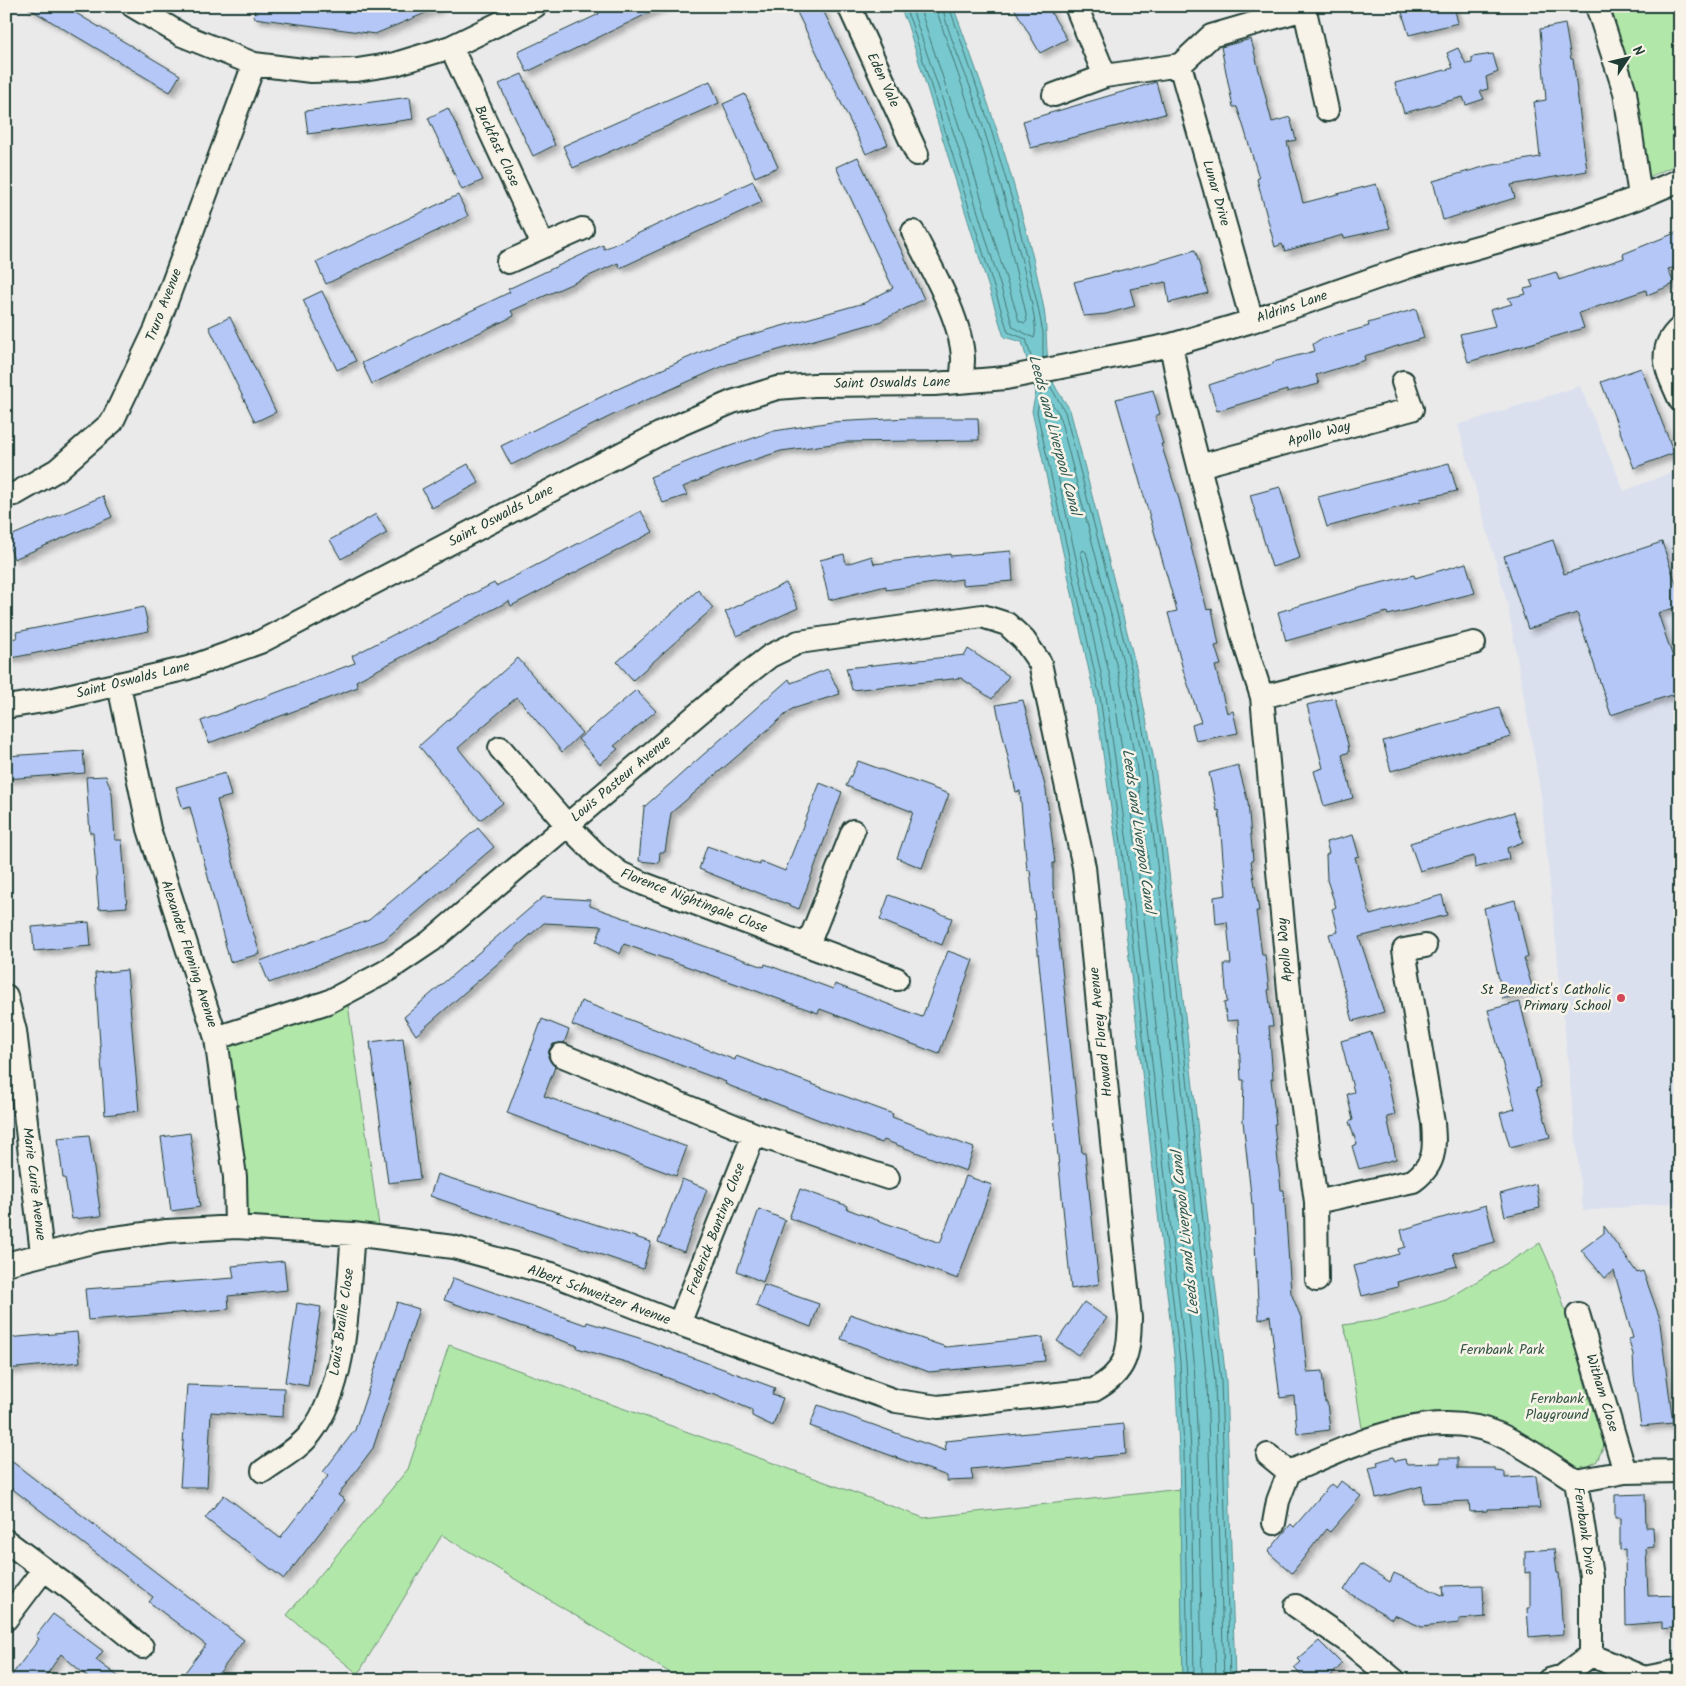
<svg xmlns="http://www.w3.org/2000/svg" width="1686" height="1686" viewBox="0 0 1686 1686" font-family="Kalam,sans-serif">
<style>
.built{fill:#dae0ee}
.green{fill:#b2e7aa;stroke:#68926f}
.water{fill:#78c9cf;stroke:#549191}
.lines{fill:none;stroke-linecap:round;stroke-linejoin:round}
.shore{stroke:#437572;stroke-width:1}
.building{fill:#b5c7f6;stroke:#1f3d34;filter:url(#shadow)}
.minor-casing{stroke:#1f3d34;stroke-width:26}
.minor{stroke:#f7f3e8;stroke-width:22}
.poi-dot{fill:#d1495b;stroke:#f7f3e8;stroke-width:2}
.labels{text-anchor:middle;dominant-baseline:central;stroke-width:5;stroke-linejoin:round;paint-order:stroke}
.street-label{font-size:14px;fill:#1f3d34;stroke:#f7f3e8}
.poi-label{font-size:14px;fill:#1f3d34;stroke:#f7f3e8;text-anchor:end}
.park-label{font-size:14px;fill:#355646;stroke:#f7f3e8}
.water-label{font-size:15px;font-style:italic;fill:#315953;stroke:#f7f3e8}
</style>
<defs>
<filter id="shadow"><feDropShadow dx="4.5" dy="4.5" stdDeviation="2.5" flood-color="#0004"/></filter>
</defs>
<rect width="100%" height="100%" fill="#eaeaeb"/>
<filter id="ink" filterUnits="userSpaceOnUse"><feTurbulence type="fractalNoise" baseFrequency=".02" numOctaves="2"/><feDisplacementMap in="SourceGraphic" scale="10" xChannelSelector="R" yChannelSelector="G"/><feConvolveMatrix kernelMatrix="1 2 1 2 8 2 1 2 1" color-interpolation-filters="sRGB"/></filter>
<g filter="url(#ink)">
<path class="built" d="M1580,386L1624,491L1680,469V1202L1583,1211L1541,795L1508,606L1458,425Z"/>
<path class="green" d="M1601,6H1680V163L1649,177L1629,83Z
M347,997L380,1233L240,1223L223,1043Z
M1540,1243C1562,1289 1573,1339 1586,1388C1591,1407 1599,1425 1605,1443L1597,1461L1580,1471C1540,1450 1493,1416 1448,1413C1419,1410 1389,1421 1362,1428L1348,1340L1343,1325L1378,1320L1446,1300Z
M449,1345L924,1518L1180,1489L1183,1680H682L442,1535L358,1674L287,1615L408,1469Z"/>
<path class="water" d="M899,6H953C978,74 1003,142 1021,212C1030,244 1038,277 1044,309C1048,333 1044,361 1054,384C1058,393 1065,401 1070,410L1136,667L1154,760L1166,846L1226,1381L1235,1680H1183L1179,1452L1175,1363L1116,843L1095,698L1032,411L1036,392L1022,342L1004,337L907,23Z"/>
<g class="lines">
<path class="shore" d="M904,6L911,22L1008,332L1026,339L1032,360
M911,6L955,137L1013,327L1034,338C1045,321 981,119 971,89C964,70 944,24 943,6
M919,6L962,135L1019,321L1025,323L1027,321L1025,309L1003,217L977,130L935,6
M949,6L990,126L1016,213L1038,307L1043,333V358
M1048,382L1065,412L1131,668L1149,761L1161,846L1221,1381L1230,1680
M1039,384L1041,392L1037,412L1100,697L1121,842L1180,1362L1184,1451L1188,1680
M1194,1680L1191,1451L1186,1362L1127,842L1106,696L1044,412L1048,398L1059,414L1125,669L1143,762L1155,847L1215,1382L1224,1680
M1202,1680L1198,1451L1194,1360L1135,840L1114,694L1081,553L1083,550L1086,552L1118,671L1136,763L1161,964L1207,1383L1216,1680"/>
</g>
<path class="building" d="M25,6H64L180,75L170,92Z
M255,6H440V7L375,34L254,18Z
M611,6H663L527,72L518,52L599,14L598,12Z
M794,6H821L888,144L866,154Z
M1013,6H1047L1067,39L1040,53Z
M1400,6H1454L1458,23L1409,35Z
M1565,24L1571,59H1573L1587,171L1511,185L1515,198L1443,220L1433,181L1487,166L1540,157L1534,102L1546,100L1540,29Z
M1251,39L1272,122L1290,117L1296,140L1287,142L1303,203L1376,184L1390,228L1344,238L1343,235L1285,251L1282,244L1275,247L1257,179L1259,178L1244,128L1237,107H1233L1221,47Z
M1458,48L1466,64L1472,63V57L1493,54L1498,72L1486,77L1488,89L1480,91L1484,99L1466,105L1463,97L1404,113L1395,83L1453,68L1447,53Z
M522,74L555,145L533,156L499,84Z
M710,81L719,103L573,168L563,146Z
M1156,82L1165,114L1031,148L1023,121Z
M745,94L778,167L755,177L723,104Z
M410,97L413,119L308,134L305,111Z
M448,108L483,180L462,190L428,118Z
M858,157L924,299L879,322L728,364L615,414L511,465L501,446L611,392L721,343L864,303L893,288L836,167Z
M753,181L762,202L620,268L618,263L511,311L514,316L372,384L362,363L510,292L508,289L603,245L604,249Z
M458,195L468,216L326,284L316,262Z
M1680,231V266L1668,269L1674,284L1647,295L1646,290L1579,313L1584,328L1468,362L1460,334L1495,326L1490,310L1512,304L1508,298L1526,294L1524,289L1533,287L1530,280L1556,272L1559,280L1624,258L1623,254Z
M1195,250L1208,293L1169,303L1166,282L1130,289L1135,306L1106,314L1084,316L1074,282L1155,262Z
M322,291L356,361L337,370L303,300Z
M1416,309L1424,338L1364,356L1365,360L1316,375L1319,384L1287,392V390L1217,411L1209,385L1273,364V362L1315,351L1313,344L1319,340L1369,326L1368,323Z
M230,317L276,412L255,422L209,327Z
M1641,368L1674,453L1634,468L1601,382Z
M1153,390L1160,414L1155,416L1163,444H1161L1179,499L1207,610L1212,609L1219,645L1215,646L1221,665L1215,666L1227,713L1233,711L1238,733L1196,741L1192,725L1201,722L1184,673L1168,613L1177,611L1116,399Z
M909,418H978L979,440L847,442L781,451L726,469L683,487L687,495L663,503L650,477L701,456L774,431L832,422Z
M1449,463L1457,491L1420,499L1421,501L1327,527L1318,497Z
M468,464L479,483L432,508L422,489Z
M1280,487L1300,558L1272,567L1250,495Z
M103,496L112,517L14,559L6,538Z
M641,511L653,532L511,606L509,601L356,681L358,687L209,743L201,721L355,663L352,656L494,583L496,586Z
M376,514L387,533L341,559L330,540Z
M1553,540L1564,574L1662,542L1680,596V606L1658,613L1680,678V692L1611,715L1577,613L1528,629L1504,556Z
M1011,551L1013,581L962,585V579L886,590V586L829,600L820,560L844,554L846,564L872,556L874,564L950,554V556Z
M1466,563L1475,593L1388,615L1387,612L1286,641L1278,612L1363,587L1414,575L1415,578Z
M786,583L798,608L737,636L725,612Z
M698,590L713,608L633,680L617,662Z
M144,607L149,631L6,659V639L17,638L16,632Z
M968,649L1009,676L992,699L961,678L852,690L846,668L965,655Z
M518,658L582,733L562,752L517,697L458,748L503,803L480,820L419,746Z
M828,669L840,694L792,709L671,813L665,852H660L659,863L639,861L644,807L789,679L791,683Z
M636,690L656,711L614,746L618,749L600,764L578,739Z
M1335,698L1348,744L1349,752L1342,755L1353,798L1324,806L1314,771L1323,768L1307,705Z
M1023,700L1046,790L1055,863H1053V885L1082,1153H1085L1099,1284L1071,1289L1030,870H1027L1020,791L1016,792L996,705Z
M1499,708L1511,737L1391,771L1383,741Z
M83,751L85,773L6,779V756Z
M858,761L949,794L922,868L897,858L913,812L846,786Z
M1238,765L1248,802L1253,860L1251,861L1259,911H1256L1262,955H1265L1269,990H1268L1273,1026H1269L1273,1079H1271L1276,1124H1274L1281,1190H1284L1291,1293L1302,1320L1307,1372L1322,1371L1325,1402H1327L1330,1430L1297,1434L1294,1396L1280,1398L1270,1316L1259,1320L1253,1204H1252L1243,1121L1244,1080H1241L1238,1020L1227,1021L1224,1003L1227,1002L1224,964H1231L1227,922L1216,924L1214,897L1226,895L1219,810L1217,811L1209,773Z
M225,773L231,796L217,800L241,893L260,954L230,962L190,807L183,809L176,787Z
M106,776L112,793L115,840H122L127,907L99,909L93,833H90L86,777Z
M820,783L842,792L799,909L699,869L707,846L760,865V861L785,871Z
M1514,812L1523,842L1507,848L1509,859L1475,868L1474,856L1420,871L1410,843Z
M478,828L494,847L384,940L269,983L260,961L369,920Z
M1353,835L1359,856L1355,857L1370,915L1442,895L1447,915L1359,937L1384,1012L1353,1021L1329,934L1338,932L1332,909L1336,907L1327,880L1326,855L1329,853L1326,842Z
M889,895L952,918L942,945L880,920Z
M543,897L590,900V906L764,967L765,964L833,989L835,984L922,1017L948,951L973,960L939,1054L820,1009L818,1013L624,944L620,954L596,942L602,926L544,923L416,1035L404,1017Z
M1515,900L1528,957L1524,959L1533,990L1503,999L1484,908Z
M89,922L91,946L34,951L32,927Z
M127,970L139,1111L105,1115L95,973Z
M581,1001L735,1060L736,1056L893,1114L892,1117L974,1148L966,1171L884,1140L882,1143L835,1126L725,1084L726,1082L572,1025Z
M1520,1002L1541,1087L1536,1089L1550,1137L1510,1147L1500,1113L1515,1109L1488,1010Z
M542,1019L569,1030L564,1043L553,1044L549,1050L548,1057L555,1067L544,1096L687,1147L676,1176L507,1113Z
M1371,1032L1388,1082L1395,1115L1387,1117L1396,1159L1359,1169L1352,1146L1357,1144L1349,1122L1353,1120L1347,1094L1354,1092L1341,1041Z
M403,1038L420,1179L388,1183L370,1042Z
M190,1133L200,1207L171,1211L161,1137Z
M89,1135L101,1216L72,1219L65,1178H63L58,1138Z
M437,1174L651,1242L643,1269L430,1196Z
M966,1176L992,1185L958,1279L789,1218L800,1189L848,1206L847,1209L940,1243Z
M682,1179L707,1189L684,1252L658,1242Z
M1536,1184L1540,1208L1505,1216L1500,1194Z
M1486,1205L1495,1242L1453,1253L1457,1266L1397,1282L1398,1287L1362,1296L1354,1266L1399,1254L1398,1249L1405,1247L1401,1230Z
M759,1209L785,1220L763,1282L737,1271Z
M1604,1226L1637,1273L1643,1271L1659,1316L1673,1423L1641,1426L1634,1376L1633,1354L1628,1339L1633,1338L1614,1271L1605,1278L1581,1250L1604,1233Z
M284,1261L287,1290L228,1296L229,1309L88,1320L85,1289L234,1278L232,1266Z
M453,1278L586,1325L587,1322L639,1338L775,1388L772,1395L783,1398L773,1426L752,1416V1410L713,1393L712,1395L629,1363L577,1348L578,1346L444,1300Z
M764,1285L819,1304L811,1327L756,1306Z
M397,1302L419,1309L373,1448L338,1495L345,1500L284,1579L205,1518L224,1495L280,1538L328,1476L323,1472L355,1430Z
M1084,1302L1107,1318L1078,1355L1057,1341Z
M297,1303L321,1307L308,1386L285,1382Z
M850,1314L946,1347L1043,1337L1045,1361L929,1372L841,1339Z
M77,1332L80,1362L6,1369V1338Z
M187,1385L284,1388L283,1417L211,1412L207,1487H180Z
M818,1405L946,1451L945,1441L1124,1424L1126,1454L971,1469L973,1480L947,1481V1476L810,1426Z
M6,1457L244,1640L214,1680H179L206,1645L149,1602L153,1597L6,1484Z
M1393,1457L1395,1461L1405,1459L1406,1464L1440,1463V1458H1458V1468H1495V1471L1505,1472V1478L1536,1476L1540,1508L1487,1509V1511L1470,1512L1469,1501L1423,1503L1422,1486L1376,1498L1369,1468L1378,1466L1377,1462Z
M1341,1481L1361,1496L1330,1532L1326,1529L1292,1573L1268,1552L1291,1524L1294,1527L1331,1484L1336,1488Z
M1645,1494L1646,1527H1653L1654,1547L1646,1548L1648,1596L1680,1595V1627L1662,1629V1622L1626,1625L1625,1549L1620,1550V1518H1615V1495Z
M1554,1549L1557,1573H1559L1563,1634L1529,1637L1527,1608H1530V1572L1525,1573V1551Z
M1361,1564L1390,1582L1394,1573L1444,1596L1443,1586L1483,1585L1484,1616L1487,1617L1459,1619V1623L1422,1627L1394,1615L1392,1619L1344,1590Z
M53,1614L103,1651L96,1660L123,1680H91L61,1654L43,1680H8L39,1639L36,1636Z
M1319,1641L1342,1664L1327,1680H1306L1294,1668L1301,1662L1298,1659Z"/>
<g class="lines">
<g class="minor-casing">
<path id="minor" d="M133,6L182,35L254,64L311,71L357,70L395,64L451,47L535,6
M849,6L917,154
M1076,6L1105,76
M1304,6L1327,110
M1597,6L1625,92L1640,197
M451,47L543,245
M1180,65L1252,321
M1054,95L1105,76L1180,65L1211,36L1304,9
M913,232C930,266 962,320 963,359C963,366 962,374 961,382
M508,262L582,229
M1680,328C1654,351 1669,374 1680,400
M1171,345L1181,396L1243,638L1262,697L1293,1034L1316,1202L1317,1280
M1199,466L1412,409L1403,382
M6,495L15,494L57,470L112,422L156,329L254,64
M119,685L149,829L216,1038L235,1177L236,1227
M1262,697L1474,643
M6,707L50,700L188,668L260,642L665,431L732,402L777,388L814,385L934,384L1006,378L1171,345L1252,321L1413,265L1575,220L1640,197L1680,180
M500,748L567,825L599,857L620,873L644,884L897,979
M808,945L853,831
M6,996L15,1031L42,1253
M561,1055L754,1134L888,1178
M1316,1202L1413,1181C1436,1164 1435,1149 1433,1123L1404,950L1425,946
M6,1264L100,1240L167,1231L236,1227L353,1234L453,1247L552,1274L679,1324L896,1401L938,1407L1094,1390C1127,1372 1129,1353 1130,1318L1084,867L1040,663L1024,640L1007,624L982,616L799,642L770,656L726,690L431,941L385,972L328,1002L216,1038
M1578,1314L1625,1472
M679,1324L754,1134
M1268,1455L1289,1472
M263,1471C279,1459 299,1449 311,1433C349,1383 347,1295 353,1234
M1680,1471L1625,1472L1576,1481L1591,1576V1655L1644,1678L1680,1671
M1274,1523L1278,1501L1289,1472C1351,1446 1429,1405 1498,1434C1525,1446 1551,1465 1576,1481
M6,1541L72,1590L142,1647
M1296,1606L1350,1643L1394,1680
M6,1619L44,1569
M1549,1680L1563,1676L1591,1655"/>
</g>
<use href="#minor" class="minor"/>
</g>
</g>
<circle class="poi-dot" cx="1621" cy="998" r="5"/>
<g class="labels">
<g class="street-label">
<text transform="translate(883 80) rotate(65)">Eden Vale</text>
<text transform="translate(497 146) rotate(65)">Buckfast Close</text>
<text transform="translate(1216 193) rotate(74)">Lunar Drive</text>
<text transform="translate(164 305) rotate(-69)">Truro Avenue</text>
<text transform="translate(1292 307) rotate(-19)">Aldrins Lane</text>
<text transform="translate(892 383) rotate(-1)">Saint Oswalds Lane</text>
<text transform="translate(1319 434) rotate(-15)">Apollo Way</text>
<text transform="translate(501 516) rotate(-28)">Saint Oswalds Lane</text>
<text transform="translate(133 680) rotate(-14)">Saint Oswalds Lane</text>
<text transform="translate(621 779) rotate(-40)">Louis Pasteur Avenue</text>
<text transform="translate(694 901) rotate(21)">Florence Nightingale Close</text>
<text transform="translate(1285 950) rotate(-95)">Apollo Way</text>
<text transform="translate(189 954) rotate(72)">Alexander Fleming Avenue</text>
<text transform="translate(1101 1032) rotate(-96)">Howard Florey Avenue</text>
<text transform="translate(34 1184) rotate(83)">Marie Curie Avenue</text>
<text transform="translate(716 1229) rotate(-69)">Frederick Banting Close</text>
<text transform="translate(599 1295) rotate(20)">Albert Schweitzer Avenue</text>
<text transform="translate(342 1322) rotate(-82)">Louis Braille Close</text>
<text transform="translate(1602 1393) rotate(73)">Witham Close</text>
<text transform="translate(1584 1531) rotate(82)">Fernbank Drive</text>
</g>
<g class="poi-label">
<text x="1611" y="990">St Benedict's Catholic<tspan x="1611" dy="16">Primary School</tspan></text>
</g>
<g class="park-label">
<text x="1502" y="1350">Fernbank Park</text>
<text x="1557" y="1399">Fernbank<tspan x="1557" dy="16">Playground</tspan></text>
</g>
<g class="water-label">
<text transform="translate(1054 435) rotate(75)">Leeds and Liverpool Canal</text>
<text transform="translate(1138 831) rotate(82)">Leeds and Liverpool Canal</text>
<text transform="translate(1186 1233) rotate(-96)">Leeds and Liverpool Canal</text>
</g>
</g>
<rect width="1686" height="1686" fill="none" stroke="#f7f3e8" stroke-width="25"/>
<rect x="12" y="12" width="1661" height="1661" fill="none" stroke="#1f3d34" stroke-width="2" filter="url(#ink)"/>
<g transform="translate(1628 58) rotate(55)" stroke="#f7f3e8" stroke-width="4" paint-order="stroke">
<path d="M0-4L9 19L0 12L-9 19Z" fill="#1f3d34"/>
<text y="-8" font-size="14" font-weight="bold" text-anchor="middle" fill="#1f3d34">N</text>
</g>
</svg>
